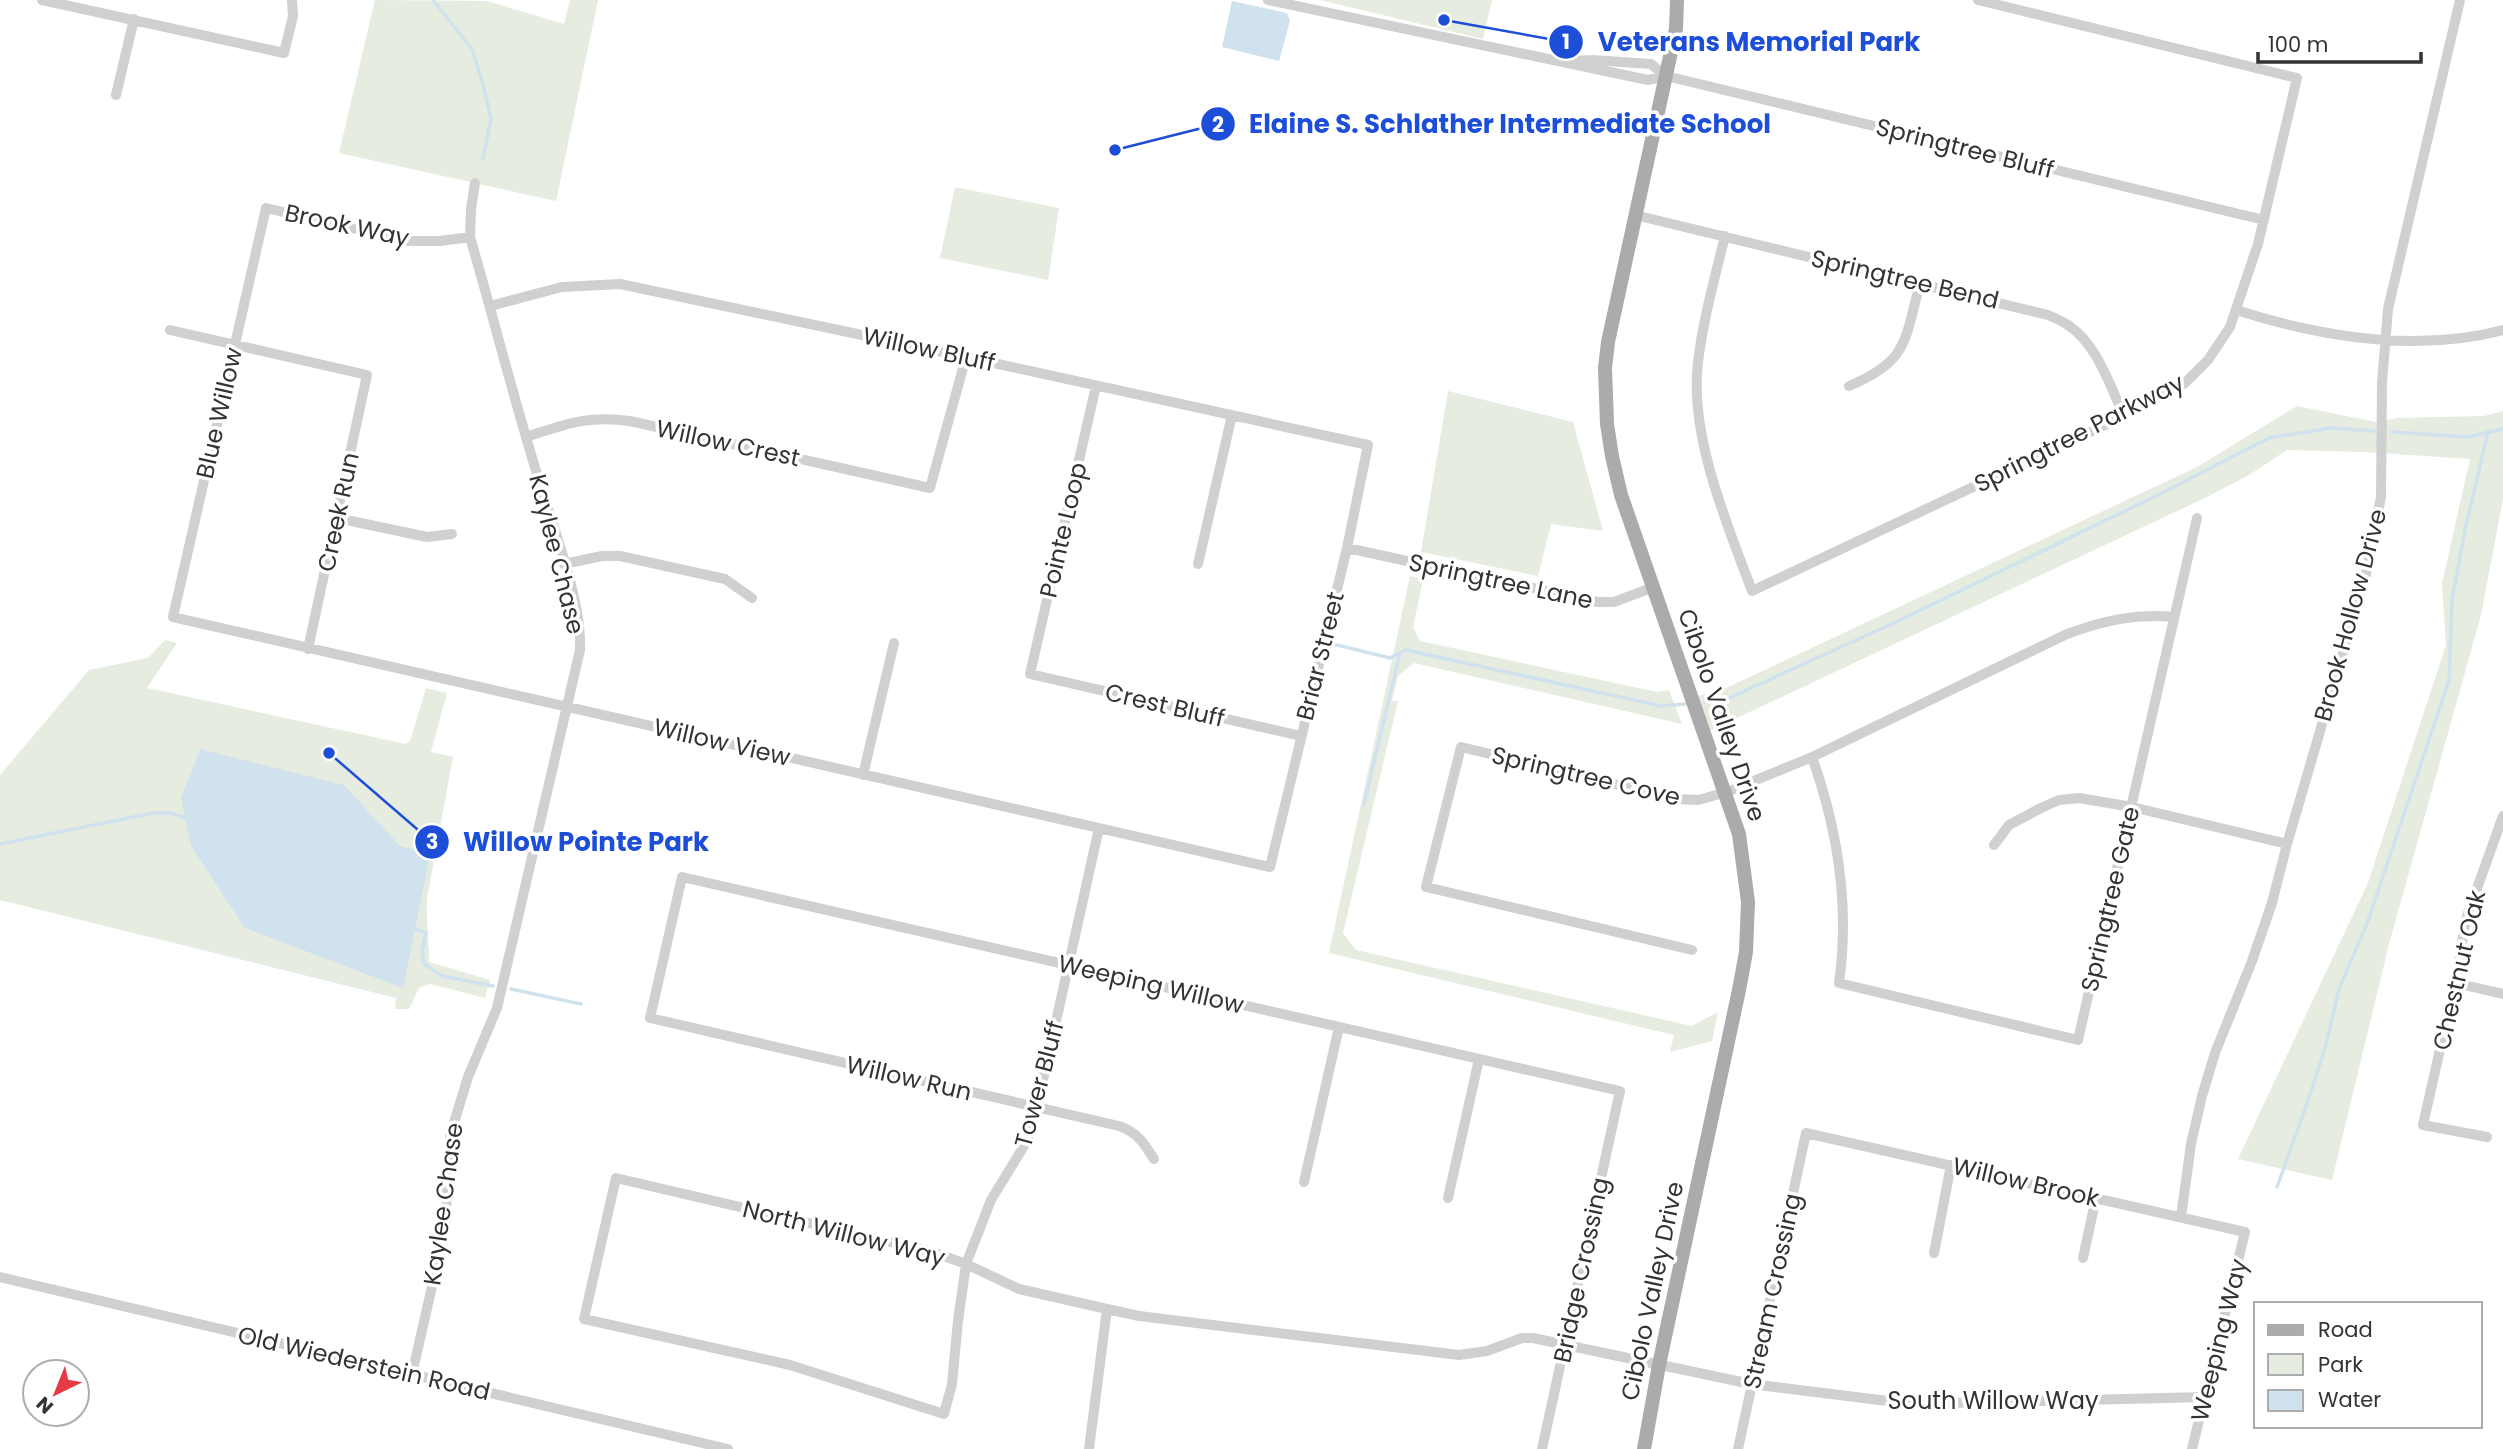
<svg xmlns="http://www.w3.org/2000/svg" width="2503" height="1449" viewBox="0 0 2503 1449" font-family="Poppins,sans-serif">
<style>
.green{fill:#e6ecdf}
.water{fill:#cfe2ee}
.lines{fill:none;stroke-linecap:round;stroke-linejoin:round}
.stream{stroke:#cfe2ee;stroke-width:3.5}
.minor{stroke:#d0d0d0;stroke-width:10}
.major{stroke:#ababab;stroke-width:14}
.labels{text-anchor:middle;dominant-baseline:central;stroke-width:7;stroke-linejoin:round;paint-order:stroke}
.street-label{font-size:24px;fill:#333;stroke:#fff}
.leader{fill:none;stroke:#1d4ed8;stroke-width:2.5}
.callout-dot{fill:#1d4ed8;stroke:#fff;stroke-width:2.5}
.mark-label{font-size:21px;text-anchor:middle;font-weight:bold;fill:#fff}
.callout-label{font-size:26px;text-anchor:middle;font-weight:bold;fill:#1d4ed8;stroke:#fff;stroke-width:7;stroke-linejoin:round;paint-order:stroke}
</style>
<rect width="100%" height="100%" fill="#fff"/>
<path class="green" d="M375,0L487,1L564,24L570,0H598L556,201L339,153Z
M1320,0H1492L1483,39Z
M955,187L1059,208L1048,280L940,258Z
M1448,391L1573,422L1603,531L1551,524L1538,576L1421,552Z
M2297,406L2376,422L2398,418L2484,416L2503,411V499L2481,615L2389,944L2332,1180L2238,1159L2368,883L2446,645L2442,584L2470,459L2365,452L2287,450L2249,475L2207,497L1705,733L1693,697L1720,691L2197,467Z
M1410,576L1423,579L1413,627L1420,641L1657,692L1669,690L1682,724L1414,663L1398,676L1392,701H1398L1343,933L1356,950L1692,1026L1718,1012L1712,1041L1670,1052L1674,1035L1329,953Z
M165,640L177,643L147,688L406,744L410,741L426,688L447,693L431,752L453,757L427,898C426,920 429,941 429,962L490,980L485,998L430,984L419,988L409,1009H395L396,998L0,900V775L89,670L148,658Z"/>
<path class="water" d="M1232,1L1287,13L1290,21L1279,61L1222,47Z
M200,749L344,785L400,846L430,855L403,988L245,928L191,846L181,798Z"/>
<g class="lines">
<path class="stream" d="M433,0L472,49L482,81L491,118L483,159
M2392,432L2468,437L2503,429
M1333,644L1390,658L1406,650L1661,706L1685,704
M1705,702L1727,699L1896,622L2160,494L2269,438L2331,428L2374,431
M1364,804L1400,653
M0,844L153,813H170L188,819
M412,928L426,933L422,951L424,964L442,976L493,986
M511,989L581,1004
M2277,1187L2309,1098L2325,1048L2339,989L2368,921L2449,680L2452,600L2465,530L2488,432"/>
<path class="minor" d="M42,0L284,53L293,16L292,0
M1268,0L1648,80L1666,76
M1568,61L1593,60L1651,64L1666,76L2264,220
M116,95L134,19
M1635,215L2048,315C2055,318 2062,321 2068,325C2097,344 2110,386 2124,416
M1725,236C1715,277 1703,320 1698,362C1689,435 1727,524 1752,591L2124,416L2185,383L2208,360L2230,327L2258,244L2297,78L1978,0
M470,237L440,241H408L266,208L173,617L1270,867L1347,548L1368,445L966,357L620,284L562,287L490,306
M2236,310C2321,337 2416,353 2503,330
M170,330L367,375L308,649
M1096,386L1030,674L1301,736
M1849,386C1909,361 1904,341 1920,284
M526,437C566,424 587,415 630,421L930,488L966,357
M337,518L427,537L452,534
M1347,548L1597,602H1614L1654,587
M564,564L602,556H620L725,579L752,598
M1198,564L1232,415
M1812,757C1838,830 1850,905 1839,983L2078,1040L2197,518
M863,775L894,643
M1099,828L1037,1107L1027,1141L991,1200L966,1264L958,1321L952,1384L944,1414L790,1365L584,1319L616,1178L933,1252L966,1264L1019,1289L1107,1309L1139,1316L1459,1355L1487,1351L1522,1338H1533L1751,1384L1912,1404L2205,1397
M1994,845L2009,825L2041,808L2059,800L2079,798L2132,807L2287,844
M1692,950L1426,887L1461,747L1676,799L1698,800L1727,792L1812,757L2067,634C2102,621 2136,613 2174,617
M2455,983L2503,994
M2487,1137L2423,1125L2455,983L2466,919L2503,816
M1154,1159C1144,1143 1137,1132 1119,1126L650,1018L682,877L1620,1091L1542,1449
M1304,1182L1339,1027
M1448,1198L1479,1059
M2181,1217L2191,1144L2202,1096L2215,1053L2252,961L2272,903L2287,844L2366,574L2381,497L2382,383L2388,309L2460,0
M1934,1253L1951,1165
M2083,1258L2096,1198
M0,1277L728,1449
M412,1374L445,1230L450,1136L468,1077L497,1008L580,650C582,599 552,525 537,474C513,396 493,316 470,237L471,209L475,183
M1089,1449L1107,1309
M1738,1449L1806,1133L2245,1232L2192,1449"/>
<path class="major" d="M1644,1449L1659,1365L1739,990L1746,952L1748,902L1739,834L1621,495L1612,456L1607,424L1605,368L1608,342L1676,29L1677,0"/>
</g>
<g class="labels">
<g class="street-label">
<text transform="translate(1965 148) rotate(14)">Springtree Bluff</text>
<text transform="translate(347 225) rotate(12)">Brook Way</text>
<text transform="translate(1905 279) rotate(13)">Springtree Bend</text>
<text transform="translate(929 349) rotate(12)">Willow Bluff</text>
<text transform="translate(219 413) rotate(-77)">Blue Willow</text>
<text transform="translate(2079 433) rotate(-27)">Springtree Parkway</text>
<text transform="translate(728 443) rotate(12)">Willow Crest</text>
<text transform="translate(338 512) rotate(-78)">Creek Run</text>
<text transform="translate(1063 530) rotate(-77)">Pointe Loop</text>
<text transform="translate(557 554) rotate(76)">Kaylee Chase</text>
<text transform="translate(1501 581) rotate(12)">Springtree Lane</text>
<text transform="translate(2350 615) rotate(-75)">Brook Hollow Drive</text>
<text transform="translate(1320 656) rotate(-76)">Briar Street</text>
<text transform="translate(1165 705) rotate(13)">Crest Bluff</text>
<text transform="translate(1722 715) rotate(71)">Cibolo Valley Drive</text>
<text transform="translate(722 742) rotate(13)">Willow View</text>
<text transform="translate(1586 776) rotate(13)">Springtree Cove</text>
<text transform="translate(2110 899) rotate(-77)">Springtree Gate</text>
<text transform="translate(2459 970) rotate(-77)">Chestnut Oak</text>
<text transform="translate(1151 984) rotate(13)">Weeping Willow</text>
<text transform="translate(909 1078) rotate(13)">Willow Run</text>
<text transform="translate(1039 1084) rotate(-75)">Tower Bluff</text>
<text transform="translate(2026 1182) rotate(13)">Willow Brook</text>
<text transform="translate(443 1204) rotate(-82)">Kaylee Chase</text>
<text transform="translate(844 1233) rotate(14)">North Willow Way</text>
<text transform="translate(1581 1270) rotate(-78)">Bridge Crossing</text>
<text transform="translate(1652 1291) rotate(-78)">Cibolo Valley Drive</text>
<text transform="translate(1772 1291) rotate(-78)">Stream Crossing</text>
<text transform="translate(2219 1340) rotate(-76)">Weeping Way</text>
<text transform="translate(364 1363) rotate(13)">Old Wiederstein Road</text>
<text x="1993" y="1400">South Willow Way</text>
</g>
</g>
<path class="leader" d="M1444 20L1566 42M1115 150L1218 124M329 753L432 842"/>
<g class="callout-dot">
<circle cx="1444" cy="20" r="7"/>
<circle cx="1115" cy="150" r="7"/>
<circle cx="329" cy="753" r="7"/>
<circle cx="1566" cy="42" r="18"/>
<circle cx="1218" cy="124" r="18"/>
<circle cx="432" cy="842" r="18"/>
</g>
<g class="mark-label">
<text x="1566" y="49">1</text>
<text x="1218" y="132">2</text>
<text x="432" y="849">3</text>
</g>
<g class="callout-label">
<text x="1759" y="51">Veterans Memorial Park</text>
<text x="1510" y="133">Elaine S. Schlather Intermediate School</text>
<text x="586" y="851">Willow Pointe Park</text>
</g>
<rect x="2254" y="1302" width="228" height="126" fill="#ffffff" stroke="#adadad" stroke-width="2"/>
<rect x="2268" y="1325" width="35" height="10" fill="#ababab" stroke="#adadad" stroke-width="2"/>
<text x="2318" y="1337" font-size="21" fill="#333333">Road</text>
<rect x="2268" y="1354" width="35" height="21" fill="#e6ecdf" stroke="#adadad" stroke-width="2"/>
<text x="2318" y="1372" font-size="21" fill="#333333">Park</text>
<rect x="2268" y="1390" width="35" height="21" fill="#cfe2ee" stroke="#adadad" stroke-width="2"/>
<text x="2318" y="1407" font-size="21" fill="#333333">Water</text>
<g transform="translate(56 1393) rotate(223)"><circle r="33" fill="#ffffff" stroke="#adadad" stroke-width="2"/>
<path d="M0-5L12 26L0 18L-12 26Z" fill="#e63946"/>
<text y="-10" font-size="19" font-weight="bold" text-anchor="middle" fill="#333333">N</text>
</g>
<path d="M2258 52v10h163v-10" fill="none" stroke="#333333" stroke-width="3.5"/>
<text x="2268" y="52" font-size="21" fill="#333333" stroke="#ffffff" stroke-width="5" paint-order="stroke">100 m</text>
</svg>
